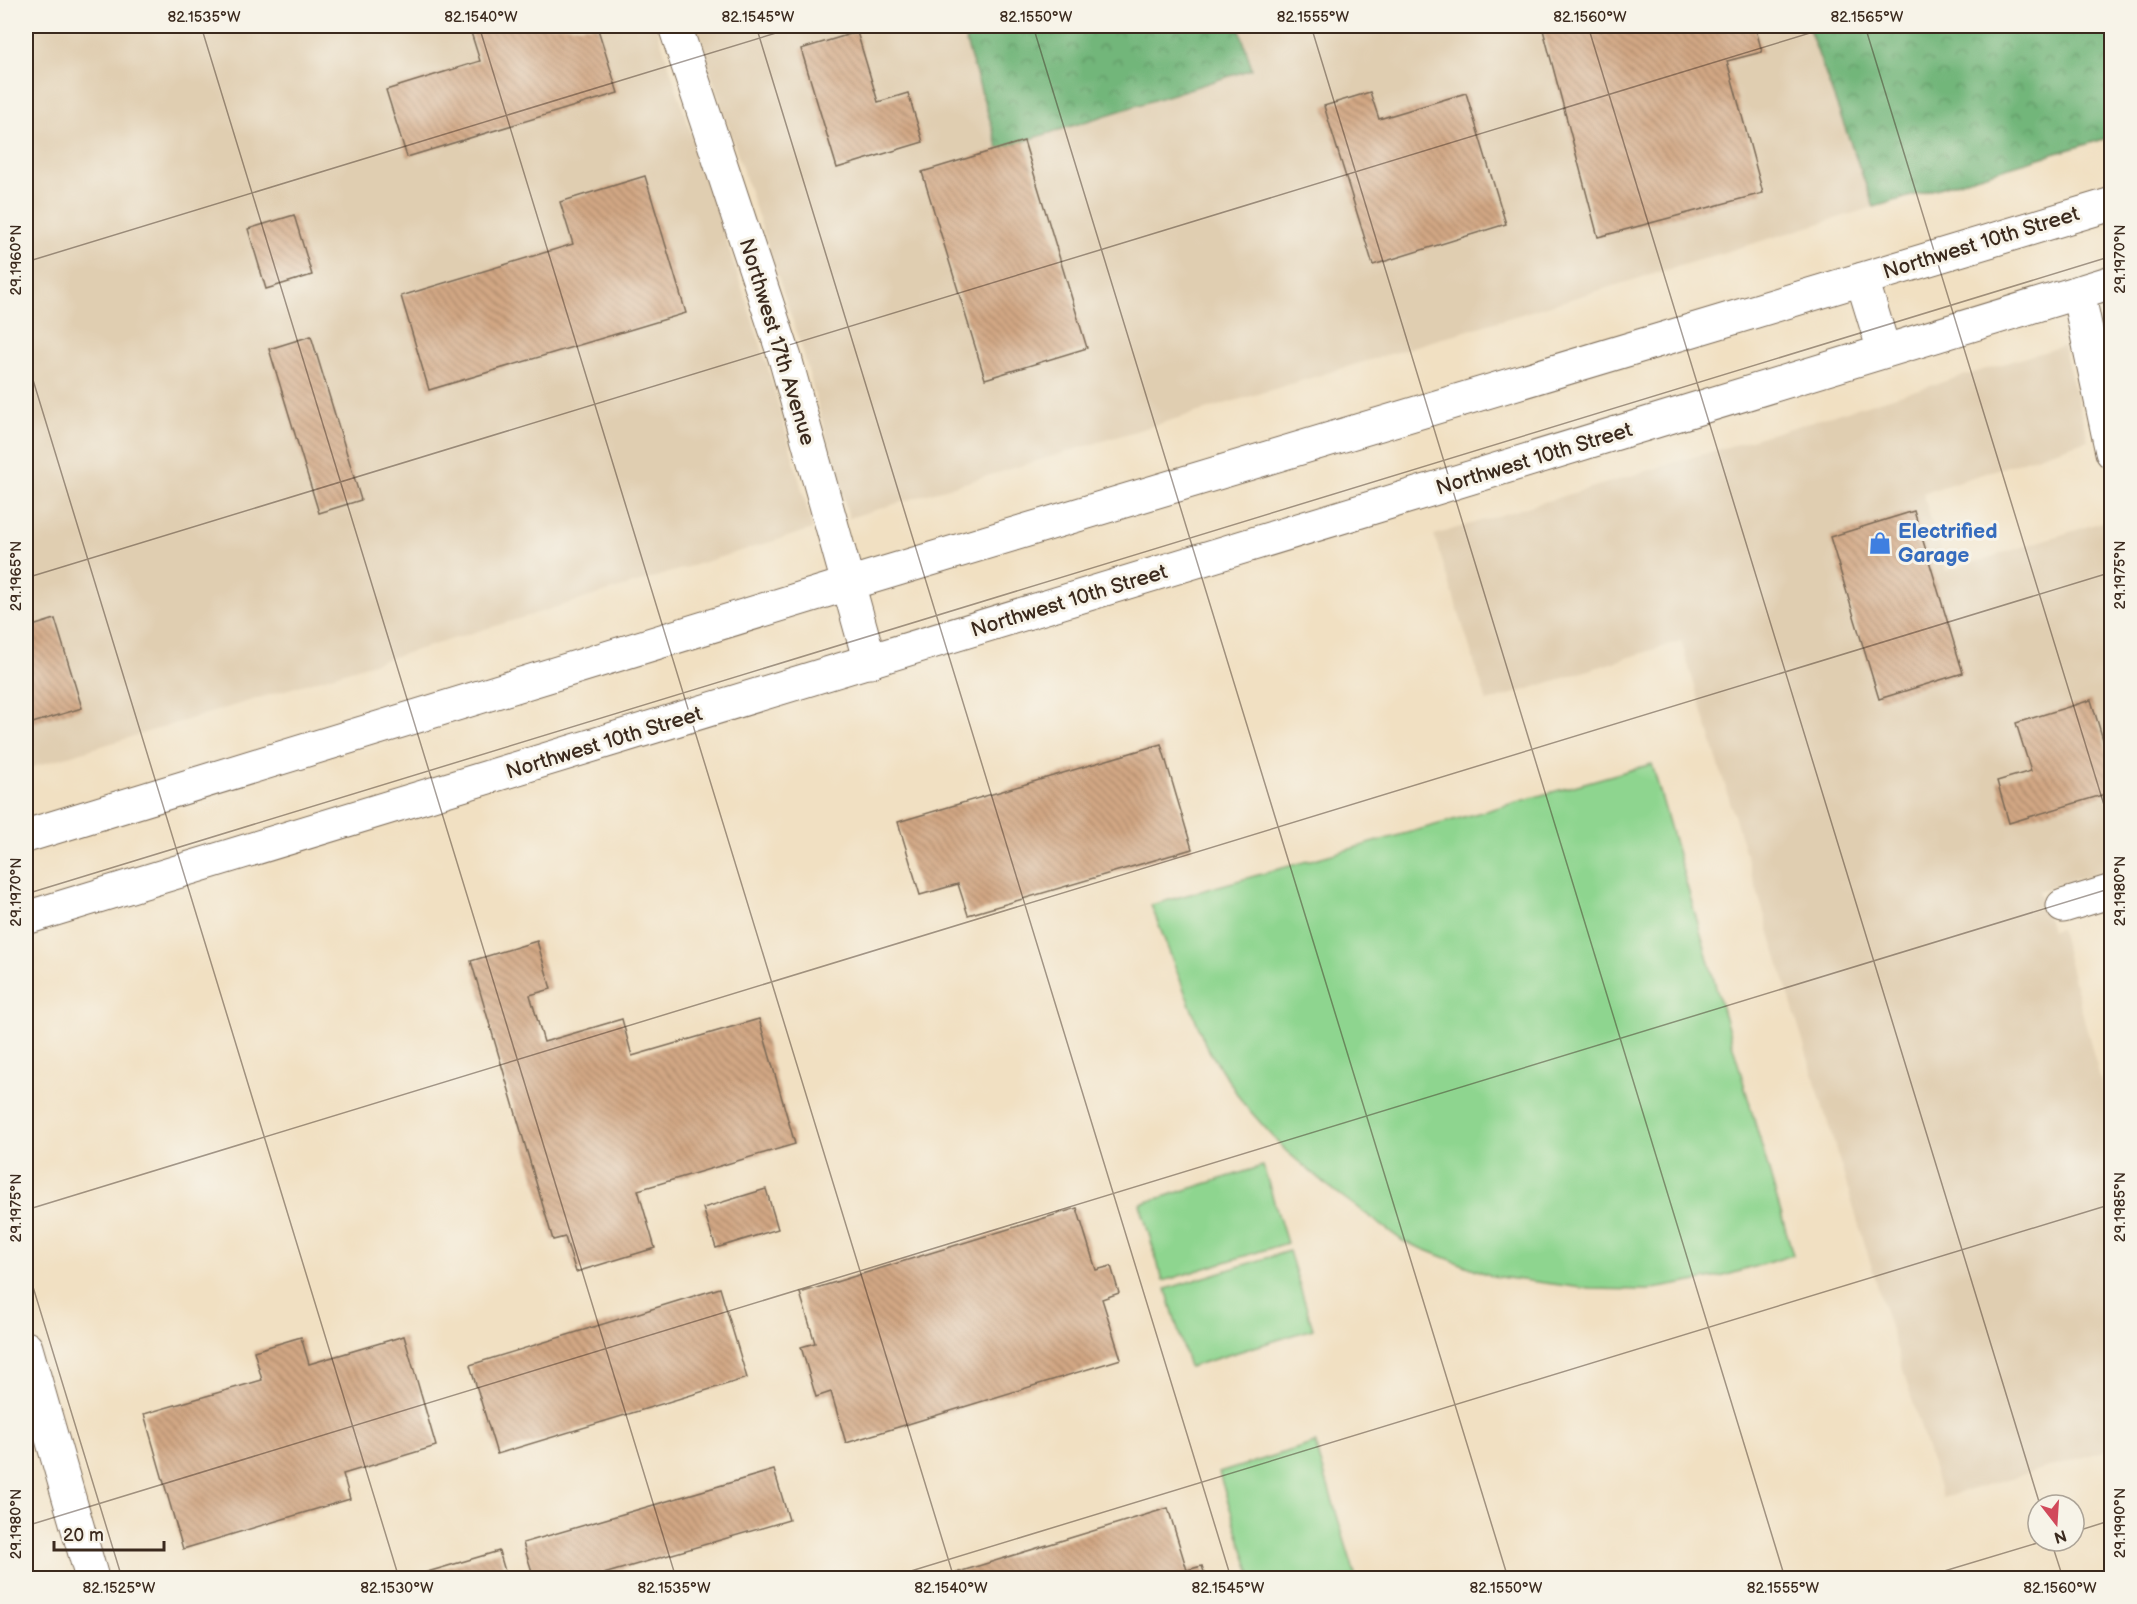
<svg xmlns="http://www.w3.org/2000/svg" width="2137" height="1604" viewBox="0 0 2137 1604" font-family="'Balsamiq Sans',sans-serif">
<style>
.built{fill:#e0ceb1}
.forest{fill:url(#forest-crowns);stroke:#56704c;stroke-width:1.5}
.pitch{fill:#8ed58f;stroke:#648056;stroke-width:1.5}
.building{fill:url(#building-back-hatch)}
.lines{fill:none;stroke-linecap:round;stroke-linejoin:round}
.minor-casing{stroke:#7b6a57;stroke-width:35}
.secondary-casing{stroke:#7b6a57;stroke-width:35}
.trunk-casing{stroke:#7b6a57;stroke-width:35}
.minor{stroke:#fff;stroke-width:33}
.secondary{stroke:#fff;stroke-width:33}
.trunk{stroke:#fff;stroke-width:33}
.ticks{fill:none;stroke:#3b2a1e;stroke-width:1.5;stroke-opacity:0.45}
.labels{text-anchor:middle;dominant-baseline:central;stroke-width:6;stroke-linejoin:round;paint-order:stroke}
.street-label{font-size:21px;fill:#3b2a1e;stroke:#f7f3e8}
.shop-label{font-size:21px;font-weight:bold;fill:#366cbe;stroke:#f7f3e8;text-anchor:start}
.neatline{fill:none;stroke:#3b2a1e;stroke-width:2}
.ticks-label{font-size:15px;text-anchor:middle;fill:#3b2a1e}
</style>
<defs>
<pattern id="forest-crowns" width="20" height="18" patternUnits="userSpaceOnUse" patternTransform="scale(1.5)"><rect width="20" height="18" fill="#72b67a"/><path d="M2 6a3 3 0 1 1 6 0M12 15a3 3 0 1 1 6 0" fill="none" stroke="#5f9463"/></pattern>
<pattern id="building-back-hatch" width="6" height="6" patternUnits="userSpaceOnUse" patternTransform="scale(1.5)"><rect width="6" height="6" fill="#d2a784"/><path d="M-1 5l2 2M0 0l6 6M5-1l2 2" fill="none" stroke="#ac886b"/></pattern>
</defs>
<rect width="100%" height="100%" fill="#f7f3e8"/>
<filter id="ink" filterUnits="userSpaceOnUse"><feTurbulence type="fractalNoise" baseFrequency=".0167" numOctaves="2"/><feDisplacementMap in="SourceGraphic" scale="12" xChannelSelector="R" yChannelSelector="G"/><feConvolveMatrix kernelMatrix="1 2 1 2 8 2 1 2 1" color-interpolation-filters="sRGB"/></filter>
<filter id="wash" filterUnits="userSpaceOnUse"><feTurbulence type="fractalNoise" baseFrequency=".008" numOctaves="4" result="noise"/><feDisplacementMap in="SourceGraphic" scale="24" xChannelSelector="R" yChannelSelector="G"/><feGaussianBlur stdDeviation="1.35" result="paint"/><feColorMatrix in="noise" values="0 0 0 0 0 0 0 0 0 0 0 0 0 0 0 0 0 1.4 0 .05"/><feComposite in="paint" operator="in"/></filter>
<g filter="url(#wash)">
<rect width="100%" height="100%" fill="#f1e0c2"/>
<path class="built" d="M26,26H656L767,364L813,529L26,769Z
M695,26H961L999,148L1252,69L1239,26H1808L1874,207L849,518L803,352Z
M2063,346L2088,440L1923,493L1946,571L2108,520L2111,532V869L2039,891L2051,931L2060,929L2111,1119V1449L1942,1498L1681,641L1487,702L1434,535Z"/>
<path class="forest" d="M961,26H1239L1252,69L999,149Z
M1808,26H2111V137L1874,207Z"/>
<path class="pitch" d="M1652,764L1793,1255L1724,1276L1648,1290L1590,1289L1492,1276L1403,1241L1324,1183L1286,1151L1243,1103L1206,1046L1151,905Z
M1263,1166L1287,1243L1163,1281L1140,1204Z
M1289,1251L1313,1329L1189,1367L1166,1289Z
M1315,1443L1356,1578H1252L1219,1473Z"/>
<g id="blocks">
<path class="building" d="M469,26H597L618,93L407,157L386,90L480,61Z
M1542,26H1599L1601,31L1623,26H1755L1762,52L1727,61L1763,193L1598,237Z
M857,32L878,102L908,93L923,142L837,168L801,49Z
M1370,92L1379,119L1466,93L1506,224L1373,265L1324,106Z
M1024,141L1087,348L985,379L922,172Z
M645,176L686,313L429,390L401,296L573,244L560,202Z
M294,215L312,275L266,289L248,229Z
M311,336L361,500L319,513L269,349Z
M1914,511L1963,673L1879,699L1830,537Z
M55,619L82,708L26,725V628Z
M2091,700L2112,769V792L2009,823L1997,781L2031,771L2016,723Z
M1161,744L1192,849L968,915L958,884L920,895L898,822Z
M537,941L551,989L530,995L544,1042L622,1019L632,1056L759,1019L795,1144L638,1190L655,1248L576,1272L565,1237L553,1240L471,961Z
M766,1189L778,1229L716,1248L703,1208Z
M1077,1208L1096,1270L1111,1266L1119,1293L1102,1299L1121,1359L846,1443L831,1392L816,1397L801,1347L815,1343L800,1293Z
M720,1288L747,1378L497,1454L470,1365Z
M404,1336L436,1446L343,1474L350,1499L183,1549L144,1414L262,1380L254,1351L301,1337L309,1364Z
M774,1470L789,1520L590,1578H534L523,1543Z
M1168,1508L1187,1570L1202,1566L1206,1578H939Z
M499,1551L507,1578H407Z"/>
</g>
</g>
<g filter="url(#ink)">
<use href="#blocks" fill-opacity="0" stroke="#7b6a57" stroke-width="1.5"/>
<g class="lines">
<g class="minor-casing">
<path id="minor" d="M675,26L785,358L870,662
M2078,292L2112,452
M2063,906L2112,891"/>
</g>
<g class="secondary-casing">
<path id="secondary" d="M26,1348L92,1578"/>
</g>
<g class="trunk-casing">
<path id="trunk" d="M1862,279L1884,351
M26,836L848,584L2112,204
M26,918L2112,282"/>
</g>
<use href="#minor" class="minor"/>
<use href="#secondary" class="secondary"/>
<use href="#trunk" class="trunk"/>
</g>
</g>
<path class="ticks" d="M201,26L676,1578M479,26L954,1578M756,26L1231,1578M1033,26L1508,1578M1311,26L1785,1578M1588,26L2040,1505M1865,26L2112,831M26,262L799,26M26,357L399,1578M26,578L1833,26M26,894L2112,256M26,1210L2112,572M26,1264L122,1578M26,1526L2112,888M2074,1532L2112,1520M2051,1541L2063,1578M888,1578L2112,1204M1921,1578L2044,1541"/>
<defs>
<g id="shop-bare" transform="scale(1.8)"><path d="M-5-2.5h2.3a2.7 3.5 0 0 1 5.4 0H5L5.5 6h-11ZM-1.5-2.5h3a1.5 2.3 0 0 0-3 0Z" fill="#3f7fe0" stroke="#f7f3e8" stroke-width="2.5" paint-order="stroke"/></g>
</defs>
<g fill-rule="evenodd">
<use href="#shop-bare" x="1880" y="543"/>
</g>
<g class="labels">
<g class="street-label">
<text transform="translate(1981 243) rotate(-17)">Northwest 10th Street</text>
<text transform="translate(777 342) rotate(73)">Northwest 17th Avenue</text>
<text transform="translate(1534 459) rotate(-17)">Northwest 10th Street</text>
<text transform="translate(1069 601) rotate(-17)">Northwest 10th Street</text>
<text transform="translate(604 743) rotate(-17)">Northwest 10th Street</text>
</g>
<g class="shop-label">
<text x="1898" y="531">Electrified<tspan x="1898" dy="24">Garage</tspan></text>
</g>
</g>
<rect width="2137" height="1604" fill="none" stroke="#f7f3e8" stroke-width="66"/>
<g transform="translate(2056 1523) rotate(163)"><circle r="28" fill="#f7f3e8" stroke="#aca397" stroke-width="1.5"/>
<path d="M0-4.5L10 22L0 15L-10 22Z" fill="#d1495b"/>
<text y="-9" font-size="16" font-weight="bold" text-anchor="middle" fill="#3b2a1e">N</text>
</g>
<path d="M54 1541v9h110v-9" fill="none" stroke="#3b2a1e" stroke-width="3"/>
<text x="63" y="1541" font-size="18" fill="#3b2a1e" stroke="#f7f3e8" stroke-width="4.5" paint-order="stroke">20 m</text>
<rect x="33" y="33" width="2071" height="1538" class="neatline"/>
<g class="ticks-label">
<text x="204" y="22">82.1535°W</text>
<text x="481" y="22">82.1540°W</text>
<text x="758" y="22">82.1545°W</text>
<text x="1036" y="22">82.1550°W</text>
<text x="1313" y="22">82.1555°W</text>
<text x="1590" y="22">82.1560°W</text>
<text x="1867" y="22">82.1565°W</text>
<text transform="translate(2120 259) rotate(-90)" y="5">29.1970°N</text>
<text transform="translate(16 260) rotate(-90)" y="5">29.1960°N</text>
<text transform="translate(2120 575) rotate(-90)" y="5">29.1975°N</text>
<text transform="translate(16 576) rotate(-90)" y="5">29.1965°N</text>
<text transform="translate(2120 891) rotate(-90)" y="5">29.1980°N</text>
<text transform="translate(16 892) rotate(-90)" y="5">29.1970°N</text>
<text transform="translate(2120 1207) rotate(-90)" y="5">29.1985°N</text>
<text transform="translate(16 1208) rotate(-90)" y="5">29.1975°N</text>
<text transform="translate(2120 1523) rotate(-90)" y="5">29.1990°N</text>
<text transform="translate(16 1524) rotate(-90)" y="5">29.1980°N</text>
<text x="119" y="1593">82.1525°W</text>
<text x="397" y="1593">82.1530°W</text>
<text x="674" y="1593">82.1535°W</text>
<text x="951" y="1593">82.1540°W</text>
<text x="1228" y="1593">82.1545°W</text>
<text x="1506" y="1593">82.1550°W</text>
<text x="1783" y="1593">82.1555°W</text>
<text x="2060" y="1593">82.1560°W</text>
</g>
</svg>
